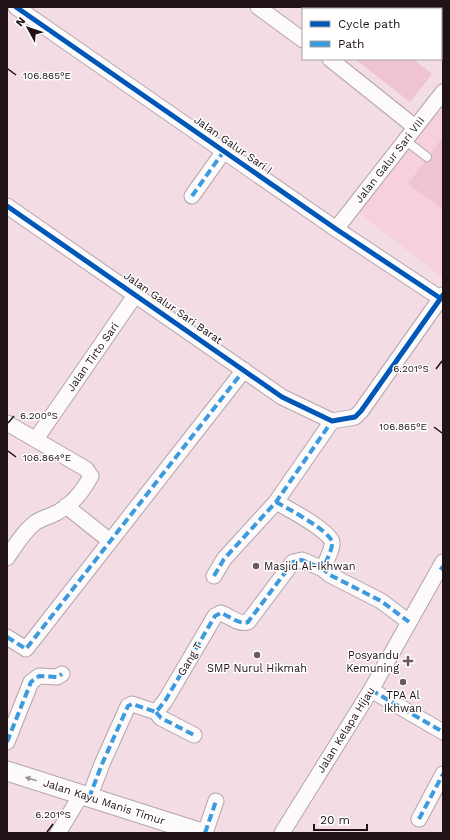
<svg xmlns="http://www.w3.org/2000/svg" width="450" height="840" viewBox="0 0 450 840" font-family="'Work Sans',sans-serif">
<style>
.built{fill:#f6d0db}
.green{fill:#f0c3d0}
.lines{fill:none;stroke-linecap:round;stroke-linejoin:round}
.service-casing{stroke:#b5a4aa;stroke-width:10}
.minor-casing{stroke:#b5a4aa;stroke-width:17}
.tertiary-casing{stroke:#b5a4aa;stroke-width:21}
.service{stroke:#fdfafb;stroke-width:8}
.minor{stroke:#fdfafb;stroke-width:15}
.tertiary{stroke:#fdfafb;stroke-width:19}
.quiet{stroke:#3c9adf;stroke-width:4;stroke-dasharray:8 4;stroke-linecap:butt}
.cycleway-casing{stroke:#fff;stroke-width:8}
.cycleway{stroke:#0057b8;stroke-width:5}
.oneway{fill:#9a9294}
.ticks{fill:none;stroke:#201217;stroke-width:1.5}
.poi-dot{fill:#6a595e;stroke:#fff;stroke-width:1.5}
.labels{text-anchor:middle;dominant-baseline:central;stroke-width:3;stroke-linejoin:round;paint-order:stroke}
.street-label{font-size:11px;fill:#201217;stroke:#fff}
.poi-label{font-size:11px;fill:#201217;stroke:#fff}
.ticks-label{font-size:10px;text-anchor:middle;fill:#201217;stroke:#fff;stroke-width:3;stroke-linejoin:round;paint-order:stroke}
</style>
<rect width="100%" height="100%" fill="#f3dce3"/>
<path class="built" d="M443,101V278L358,212Z"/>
<path class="green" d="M355,59H413L432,74L410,102Z
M443,137V206L441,208L408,184Z"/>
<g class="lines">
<g class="service-casing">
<path id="service" d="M405,140L427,157"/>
</g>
<g class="minor-casing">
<path id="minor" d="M16,7L336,229L440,298
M258,7L303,40
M367,9L369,7
M330,59L415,127
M192,196L224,151
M7,206L282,397L332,421L355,417L361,411L443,295
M336,229L443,92
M7,423L86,469L91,476C83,491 73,504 58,512C51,516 43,518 36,522C24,531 15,546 7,558
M36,439L136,294
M276,502C287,508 330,531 332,542C333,550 325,562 323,569L330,575L381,601L409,622
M66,506L110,541
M214,576L224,559L276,502L332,421
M7,637L26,649L244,370
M371,690L443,732
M156,712L161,718L194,735
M7,742L31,682L39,676L57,677L62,674
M89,798L102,764L128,706L132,704L156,712L165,701L215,616L221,613C229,616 239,625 248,622L293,562L302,560L323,569
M419,819L443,774
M58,833L81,795
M205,833L216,801
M282,833L371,690L443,562"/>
</g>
<g class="tertiary-casing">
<path id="tertiary" d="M7,771L202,833"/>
</g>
<use href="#service" class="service"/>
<use href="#minor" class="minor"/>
<use href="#tertiary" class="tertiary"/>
<path class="quiet" d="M192,196L224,151
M276,502C287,508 330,531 332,542C333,550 325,562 323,569L330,575L381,601L409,622
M440,567L443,569
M214,576L224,559L276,502L332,421
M7,637L26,649L244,370
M371,690L443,732
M156,712L161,718L194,735
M7,742L31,682L39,676L57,677L62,674
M89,798L102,764L128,706L132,704L156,712L165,701L215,616L221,613C229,616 239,625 248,622L293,562L302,560L323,569
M419,819L443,774
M205,833L216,801"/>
<g class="cycleway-casing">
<path id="cycleway" d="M16,7L336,229L440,298
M7,206L282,397L332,421L355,417L361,411L443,295"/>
</g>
<use href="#cycleway" class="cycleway"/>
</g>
<defs><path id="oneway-solid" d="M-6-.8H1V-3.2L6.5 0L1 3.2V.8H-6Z"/></defs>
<use class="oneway" href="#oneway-solid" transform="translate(31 779) rotate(-162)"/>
<path class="ticks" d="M8,69L16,75M436,369L442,361M8,423L14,416M434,427L442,433M8,451L16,457M47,832L53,824"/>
<g class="poi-dot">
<circle cx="256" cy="566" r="4"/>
<circle cx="257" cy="655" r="4"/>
<path d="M406 655h4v4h4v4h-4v4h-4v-4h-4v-4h4z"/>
<circle cx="403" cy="682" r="4"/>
</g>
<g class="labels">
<g class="street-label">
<text transform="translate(233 145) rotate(35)">Jalan Galur Sari I</text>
<text transform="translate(390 160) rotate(-52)">Jalan Galur Sari VIII</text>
<text transform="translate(173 308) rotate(35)">Jalan Galur Sari Barat</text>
<text transform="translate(93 357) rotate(-55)">Jalan Tirto Sari</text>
<text transform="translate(190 659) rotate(-59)">Gang T</text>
<text transform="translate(346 730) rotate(-58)">Jalan Kelapa Hijau</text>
<text transform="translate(104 802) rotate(18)">Jalan Kayu Manis Timur</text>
</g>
<g class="poi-label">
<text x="264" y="566" text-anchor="start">Masjid Al-Ikhwan</text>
<text x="399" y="655" text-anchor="end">Posyandu<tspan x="399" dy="13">Kemuning</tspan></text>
<text x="257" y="668">SMP Nurul Hikmah</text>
<text x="403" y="695">TPA Al<tspan x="403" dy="13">Ikhwan</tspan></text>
</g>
</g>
<g class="ticks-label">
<text x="47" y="79">106.865°E</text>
<text x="411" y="372">6.201°S</text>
<text x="39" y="419">6.200°S</text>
<text x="403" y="430">106.865°E</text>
<text x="47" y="461">106.864°E</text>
<text x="53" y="818">6.201°S</text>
</g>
<rect width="450" height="840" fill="none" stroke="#201217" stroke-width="16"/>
<rect x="302" y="8" width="140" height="52" fill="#ffffff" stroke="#a6a0a2"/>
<rect x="310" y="21" width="20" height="6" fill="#0057b8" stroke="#a6a0a2"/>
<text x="338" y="28" font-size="12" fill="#201217">Cycle path</text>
<rect x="310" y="41" width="20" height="6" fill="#3c9adf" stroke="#a6a0a2"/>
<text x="338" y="48" font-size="12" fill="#201217">Path</text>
<g transform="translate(28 28) rotate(310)" stroke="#ffffff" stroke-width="3" paint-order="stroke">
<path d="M0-3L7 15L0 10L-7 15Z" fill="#201217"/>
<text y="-6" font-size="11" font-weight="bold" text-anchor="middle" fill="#201217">N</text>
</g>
<path d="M314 824v6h53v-6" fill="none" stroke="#201217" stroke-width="2"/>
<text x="320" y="824" font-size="12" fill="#201217" stroke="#ffffff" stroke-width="3" paint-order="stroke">20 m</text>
</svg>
